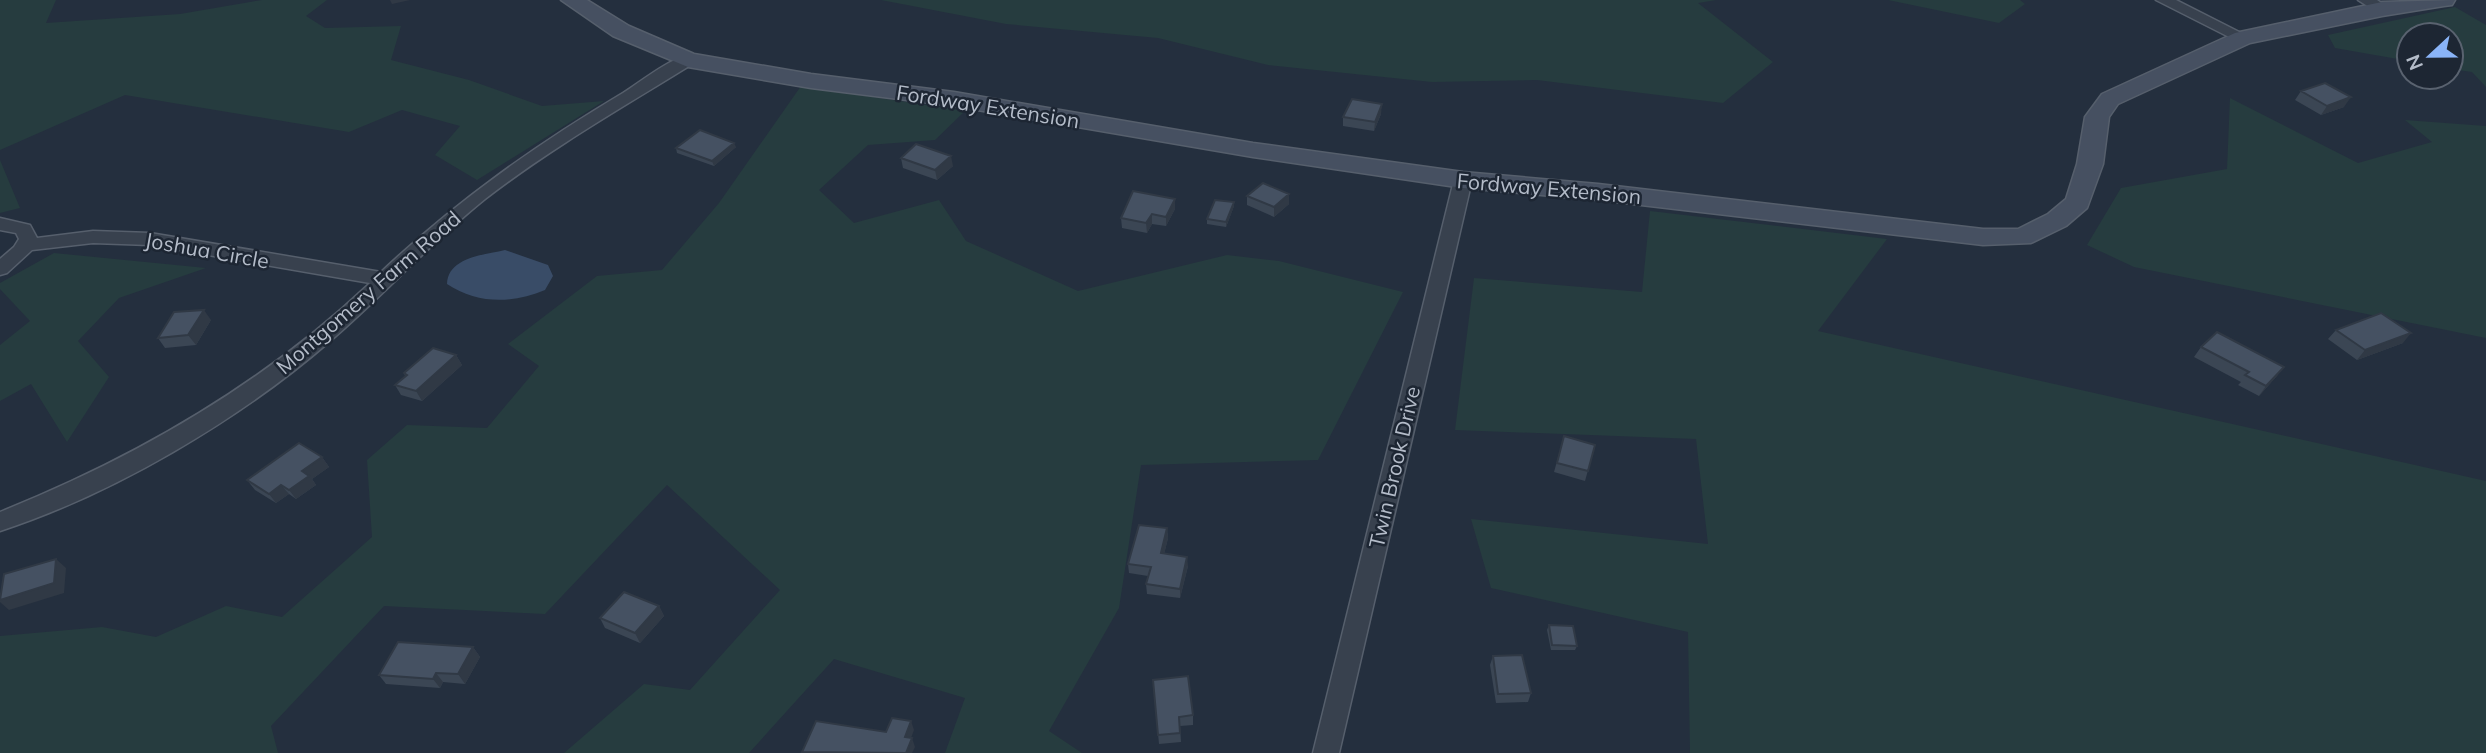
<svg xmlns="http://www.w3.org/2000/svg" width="2486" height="753" viewBox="0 0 2486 753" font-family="Mulish,sans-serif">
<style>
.green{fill:#263c3f}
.water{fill:#394c67}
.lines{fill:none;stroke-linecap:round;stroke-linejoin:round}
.street-casing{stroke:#565f6c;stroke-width:3}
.secondary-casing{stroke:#565f6c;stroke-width:3}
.street{fill:#38414e;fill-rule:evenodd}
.secondary{fill:#465061;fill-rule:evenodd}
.wall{fill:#3b4654}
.shaded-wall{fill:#303945}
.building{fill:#455162;stroke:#303945;stroke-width:2}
.labels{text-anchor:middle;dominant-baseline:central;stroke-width:5;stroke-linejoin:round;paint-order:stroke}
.street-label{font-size:21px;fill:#b4bcc9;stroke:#1d2633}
</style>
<rect width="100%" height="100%" fill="#242f3e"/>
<path class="green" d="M0,0H56L46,23L180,14L262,0H327L306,16L325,28L401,26L391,60L469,80L542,106L604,101L477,180L435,155L460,126L402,110L349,132L125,95L0,150Z
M881,0H1716L1698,3L1773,62L1723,103L1537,80L1432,82L1268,65L1158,38L1006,24Z
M1888,0H2020L2025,4L1999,23Z
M2455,7L2486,25V87L2472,72L2451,69V35H2409V61L2335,48L2328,35Z
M801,86L965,111L935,140L868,145L819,190L854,223L939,200L966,241L1078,291L1227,255L1279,261L1403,292L1318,460L1141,465L1119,608L1049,731L1082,753H945L965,698L834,659L749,753H564L644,684L690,690L780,590L667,485L545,614L384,606L271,726L278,753H0V636L102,627L156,637L226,606L282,617L372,537L367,460L407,425L487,428L539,366L508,344L597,276L662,270L719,203Z
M2230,98L2358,163L2432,142L2405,120L2486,126V338L2134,267L2087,245L2121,188L2227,169Z
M0,160L20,208L0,213Z
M1650,211L1887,239L1818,331L2486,481V753H1690L1688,632L1491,588L1471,519L1708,544L1696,439L1455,430L1474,278L1642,292Z
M54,253L206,268L119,298L78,341L109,377L67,442L31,384L0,401V345L30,321L0,289V283Z"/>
<path class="water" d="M505,250L548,265L553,276L545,290C512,304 477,304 447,284C448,257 484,255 505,250Z"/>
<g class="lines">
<g class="street-casing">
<path id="street" d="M2156,0H2176L2251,38L2243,43L2237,41Z
M2358,0H2377L2390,9L2387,12H2377Z
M688,55L696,60L694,63C623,107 551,148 485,199C430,243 383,296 329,342C239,420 113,494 0,531V512C137,457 262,385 370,283L150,245L93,243L32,250L7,273L0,275V259L14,247L19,239L16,233L0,230V218L30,225L37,238L93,231L150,233L381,272C457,201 534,146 623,93C642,81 666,61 688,55Z
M1463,175L1472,180L1339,753H1313L1454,180Z"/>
</g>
<g class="secondary-casing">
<path id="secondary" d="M561,0H587L629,26L694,54L811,74L954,92L1253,143L1463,172L1598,184L1983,229H2018L2048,214L2066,199L2077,164L2085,117L2102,94L2235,33L2382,2L2455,0L2452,5L2444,6L2382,16L2250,43L2118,104L2109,117L2103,164L2087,208L2066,226L2031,243L1983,245L1598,200L1463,188L1253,157L954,106L811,88L688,67L613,36Z"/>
</g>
<use href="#street" class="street"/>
<use href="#secondary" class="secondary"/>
</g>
<path class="wall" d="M2301,91L2344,107L2321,115L2295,100Z
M1381,114L1374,131L1343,126V117Z
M736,147L714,166L677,153L676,148Z
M901,158L953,166L937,180L903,168Z
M1247,196L1289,204L1274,217L1247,205Z
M1234,202V206L1226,227L1207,224V219Z
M1175,209L1166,226L1152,224L1147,233L1122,228L1121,218Z
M211,320L196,345L165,348L158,338Z
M2336,330L2403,343L2357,360L2328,339Z
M2201,347L2284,367L2276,377L2259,396L2238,385L2241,382L2194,357Z
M456,355L462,365L422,401L401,395L395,385L405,376L404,373Z
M1564,436L1595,445L1585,481L1554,472Z
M322,457L329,467L312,479L316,485L296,499L289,494L276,503L255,490L247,480Z
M1167,528L1168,538L1164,554L1188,566L1180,598L1147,594L1146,584L1148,576L1129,573L1128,564Z
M659,606L664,616L640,643L605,628L600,618Z
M1549,625L1577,646L1575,650H1551L1547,630Z
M473,647L480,657L465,684L443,682L440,688L386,684L379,675Z
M1493,656L1531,693L1528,702L1496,703L1490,665Z
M1153,680L1193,715V725L1180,726L1181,742L1159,744Z"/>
<path class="shaded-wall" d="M390,0H410L392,4Z
M2351,97L2344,107L2321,115L2327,106Z
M1382,104L1381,114L1374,131L1375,122Z
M734,143L736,147L714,166L712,161Z
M951,156L953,166L937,180L935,170Z
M1289,194V204L1274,217V207Z
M1175,199V209L1166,226V217Z
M1234,202V206L1226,227V222Z
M1152,214V224L1147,233L1146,223Z
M204,310L211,320L196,345L188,335Z
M2411,333L2403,343L2357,360L2365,350Z
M456,355L462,365L422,401L416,391Z
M2284,367L2276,377L2259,396L2266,386Z
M322,457L329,467L312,479L316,485L296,499L289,490L302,471Z
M281,485L289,494L276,503L269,494Z
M1167,528L1168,538L1162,563L1161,553Z
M1187,557L1188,566L1180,598V589Z
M56,559L66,568L64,593L9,610L0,602V600Z
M659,606L664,616L640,643L635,633Z
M473,647L480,657L465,684L458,674Z
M436,673L443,682L440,688L433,679Z
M911,721L914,730L908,746L905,737Z
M912,738L915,747L912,753H906Z"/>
<path class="building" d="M2325,83L2351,97L2327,106L2301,91Z
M1352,99L1382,104L1375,122L1343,117Z
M700,130L734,143L712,161L676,148Z
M916,144L951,156L935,170L901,158Z
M1263,183L1289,194L1274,207L1247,196Z
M1133,191L1175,199L1166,217L1152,214L1146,223L1121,218Z
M1215,200L1234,202L1226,222L1207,219Z
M204,310L188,335L158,338L174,312Z
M2381,313L2411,333L2365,350L2336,330Z
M2217,332L2284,367L2266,386L2245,375L2249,372L2201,347Z
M433,348L456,355L416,391L395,385L407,375L404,373Z
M1564,436L1595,445L1588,471L1557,463Z
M299,443L322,457L302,471L309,476L289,490L281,485L269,494L247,480Z
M1139,525L1167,528L1161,553L1187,557L1180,589L1146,584L1151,567L1128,564Z
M56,559L54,583L0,600L4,574Z
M624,592L659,606L635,633L600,618Z
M1549,625L1573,626L1577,646L1552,645Z
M398,642L473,647L458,674L436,673L433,679L379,675Z
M1522,655L1531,693L1498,694L1493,656Z
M1188,676L1193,715L1179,717L1180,733L1158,735L1153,680Z
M892,718L911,721L905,737L912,738L906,753L802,752L816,721L886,732Z"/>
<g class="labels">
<g class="street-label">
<text transform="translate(988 106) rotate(9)">Fordway Extension</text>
<text transform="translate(1549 188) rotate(5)">Fordway Extension</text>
<text transform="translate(207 250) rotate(10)">Joshua Circle</text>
<text transform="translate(368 292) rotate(-41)">Montgomery Farm Road</text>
<text transform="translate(1394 467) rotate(-77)">Twin Brook Drive</text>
</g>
</g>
<g transform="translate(2430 56) rotate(248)"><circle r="33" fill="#1d2633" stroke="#59626f" stroke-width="2"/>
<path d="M0-5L12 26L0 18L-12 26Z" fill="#8ab4f8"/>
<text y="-10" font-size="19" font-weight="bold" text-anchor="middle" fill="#b4bcc9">N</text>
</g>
</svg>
